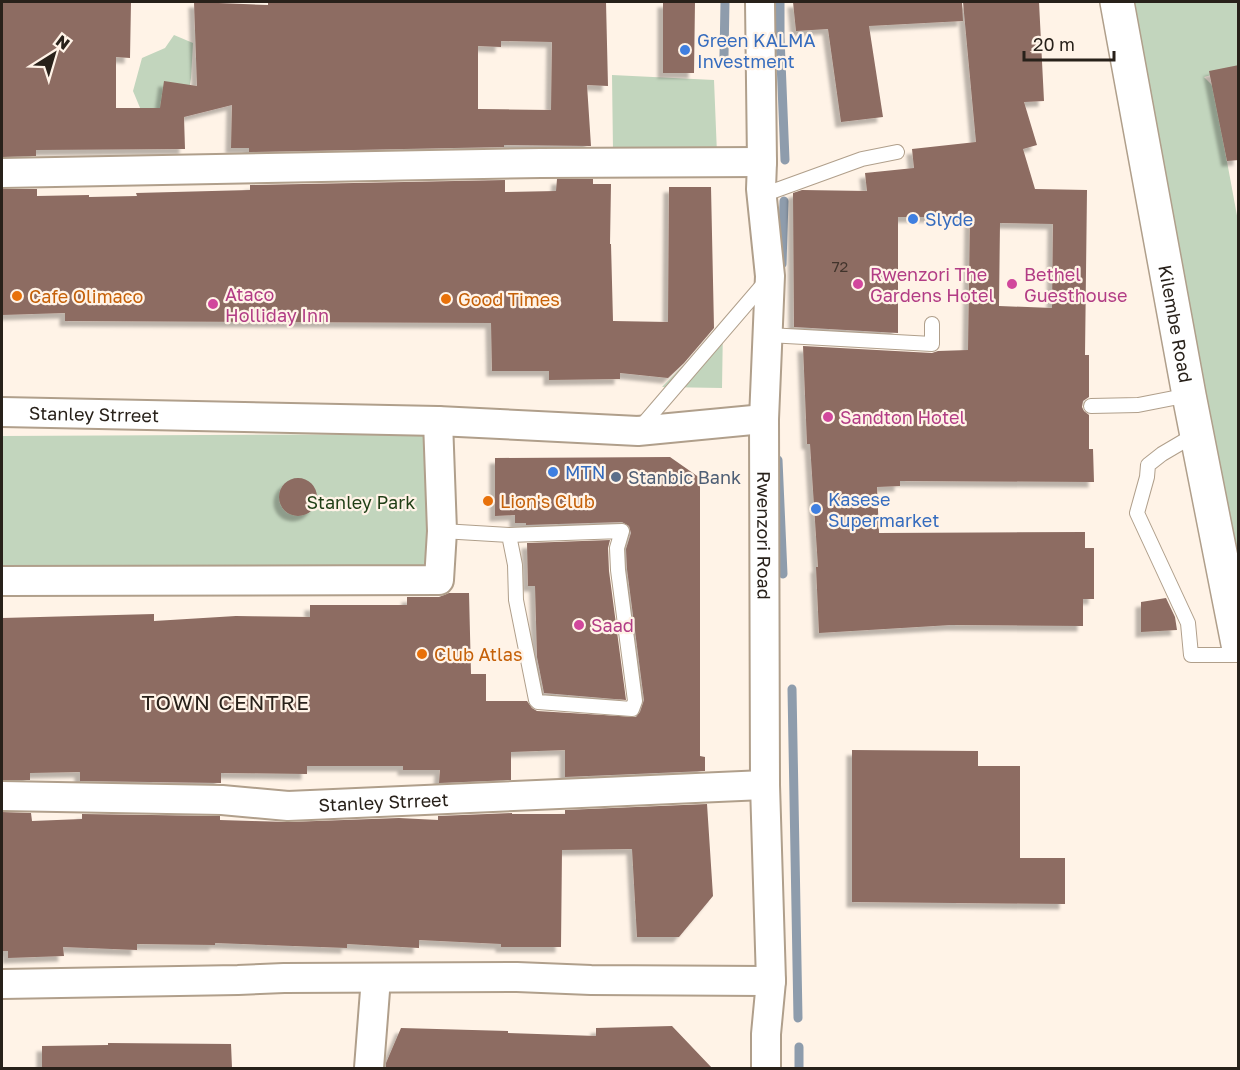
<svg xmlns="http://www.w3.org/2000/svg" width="1240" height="1070" viewBox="0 0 1240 1070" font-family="'Golos Text',sans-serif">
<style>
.green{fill:#c2d5bd}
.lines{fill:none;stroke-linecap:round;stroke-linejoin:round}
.stream{stroke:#8e9cac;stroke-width:9}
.building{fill:#8d6c62;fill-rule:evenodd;filter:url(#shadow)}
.service-casing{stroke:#b09f8b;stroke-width:16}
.minor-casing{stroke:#b09f8b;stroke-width:32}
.primary-casing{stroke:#b09f8b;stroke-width:36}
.service{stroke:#fff;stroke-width:14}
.minor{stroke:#fff;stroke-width:28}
.primary{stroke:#fff;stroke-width:33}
.shop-dot{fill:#3f7fe0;stroke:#fff3e7;stroke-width:2}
.hotel-dot{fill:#d1479c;stroke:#fff3e7;stroke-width:2}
.food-dot{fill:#e8710a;stroke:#fff3e7;stroke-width:2}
.service-dot{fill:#5c6f8a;stroke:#fff3e7;stroke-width:2}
.labels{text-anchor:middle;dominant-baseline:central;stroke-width:4.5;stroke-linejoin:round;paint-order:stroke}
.number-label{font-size:15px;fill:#41342c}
.shop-label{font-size:18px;fill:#366cbe;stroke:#fff3e7;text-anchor:start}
.hotel-label{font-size:18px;fill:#b23c85;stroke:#fff3e7;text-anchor:start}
.food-label{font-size:18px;fill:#c56008;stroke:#fff3e7;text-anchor:start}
.street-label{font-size:18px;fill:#28211a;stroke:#fff3e7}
.service-label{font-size:18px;fill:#4e5e75;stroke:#fff3e7;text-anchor:start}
.park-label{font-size:18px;fill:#1f3e15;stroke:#fff3e7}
.quarter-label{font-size:21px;letter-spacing:1.5px;fill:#28211a;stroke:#fff3e7}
</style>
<defs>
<filter id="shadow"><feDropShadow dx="-5.5" dy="5.5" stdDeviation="1.5" flood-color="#0004"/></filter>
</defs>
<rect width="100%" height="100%" fill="#fff3e7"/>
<path class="green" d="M1130,2H1238V68L1204,77L1213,86L1238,221V574Z
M174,35L193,43L191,78L187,104L143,115L133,91L142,58L165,48Z
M612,75L714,80L717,154L613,151Z
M723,325L722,388L662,387Z
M430,434V571L2,568V436Z"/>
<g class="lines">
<path class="stream" d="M780,2V37L785,160
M724,56L725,2
M782,264L784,201
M778,460L783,574
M792,689L798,1018
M799,1068V1047"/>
</g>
<path class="building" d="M2,2H131L130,58L116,57V108H160L164,81L197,86L194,2L268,5V2H606L608,86L587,85L591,146L504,145V147L249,152V148H231L232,105L184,117L185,149L36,150V156L2,157ZM501,41L552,42L551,110L478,109V46L501,47Z
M663,2H695L694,73H663Z
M793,2H962L963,21L869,26L883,117L841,122L828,29L796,31Z
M963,2H1039L1044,101L1024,102L1037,145L1023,149L1035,189L1087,190L1085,355H1089V397L1083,401L1082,407L1084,411L1089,415V449H1093L1094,482L900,481V486L877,487L879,533L1085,532V548H1094V599H1083V626L951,625L819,633L816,567H818L810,444H807L803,346L932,353L938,351L968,350L970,217H898V333L794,327L793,193L802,190L867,191L865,173L914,168L912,149L976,142ZM1000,223L1053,224L1052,308L999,306Z
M1239,65V160L1227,161L1209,71Z
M557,179H593V184H611L610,244H611L613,321L668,322L669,187H711L714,328L684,363L668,378L620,373V379L549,380V371H492L491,323L65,321V313L2,315V189H37V196L89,195V197L137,196L136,193L250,190V185L505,180V192L556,191Z
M670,457L700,478V756L705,757V771L565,777V750L511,752V780L439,783L440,770H403V766H307V774L221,773V783L80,781V772L30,773V780H2V618L154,614V621L236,616L310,617V605H407V597H439L449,593H469L471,674H486V701H527L532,708L537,711L636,717L640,712L644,700L627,569L626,549L631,533L629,526L622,522L526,525V523H515V515L495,516V458Z
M279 497a19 19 0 1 1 38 0a19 19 0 1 1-38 0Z
M610,540L608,548L609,571L626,700L544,693L537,657L535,586H528L527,543Z
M1166,598L1175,617L1177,630L1141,632V602Z
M852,750L978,751V766H1020V858H1065V904L852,902Z
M707,804L713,896L679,937H637L632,849L562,850L561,947H501V944L419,940V948L347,944V948L215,943V945L137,944V950L63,947L64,956L8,958V951H2V812L31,813L32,821L82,819V814L220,816V820L289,822L399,818L438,820V816L512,813V814H565V810Z
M672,1026L712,1068H386V1063L401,1028L508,1031V1033L596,1036V1028Z
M108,1043L231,1044L232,1068H42V1046L108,1045Z"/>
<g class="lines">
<g class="service-casing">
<path id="service" d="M761,189L771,192L862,159L897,152
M768,335L932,344V324
M1091,406L1138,405L1189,395
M639,429L767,280
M1196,434L1162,454L1148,465L1147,477L1137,513L1188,623L1191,655H1238
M442,531L509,535L515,565L516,600L536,700L538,702L632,709L635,701L618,570L617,548L622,531L509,535"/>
</g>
<g class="minor-casing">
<g id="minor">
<path id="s1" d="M760,2L762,162L761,189L770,276L764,419L765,785L771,981L766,1034V1068"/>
<path d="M2,173L541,163L762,162"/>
<path id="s2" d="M2,412L438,421L638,431L764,419"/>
<path d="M2,581L439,580L442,531L438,421"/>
<path id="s3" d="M2,796L222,800L288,806L765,785"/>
<path d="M2,984L238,980L284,978L517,977L591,980L771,981"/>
<path d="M369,1068L376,978"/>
</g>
</g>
<g class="primary-casing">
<g id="primary">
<path id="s4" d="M1117,2L1189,395L1238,644"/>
</g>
</g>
<use href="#service" class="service"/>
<use href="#minor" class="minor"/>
<use href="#primary" class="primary"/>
</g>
<g class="shop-dot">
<circle cx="685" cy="50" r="6"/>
<circle cx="913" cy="219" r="6"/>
<circle cx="553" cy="472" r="6"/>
<circle cx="816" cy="509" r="6"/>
</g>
<g class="hotel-dot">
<circle cx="858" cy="284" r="6"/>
<circle cx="1012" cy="284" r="6"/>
<circle cx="213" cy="304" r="6"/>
<circle cx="828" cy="417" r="6"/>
<circle cx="579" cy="625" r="6"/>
</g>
<g class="food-dot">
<circle cx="17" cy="296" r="6"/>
<circle cx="446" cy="299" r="6"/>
<circle cx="488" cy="501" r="6"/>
<circle cx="422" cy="654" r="6"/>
</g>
<circle class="service-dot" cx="616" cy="477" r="6"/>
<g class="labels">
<g class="number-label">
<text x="840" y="266">72</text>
</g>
<g class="shop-label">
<text x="697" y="40">Green KALMA<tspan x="697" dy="21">Investment</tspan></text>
<text x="925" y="219">Slyde</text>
<text x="565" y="472">MTN</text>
<text x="828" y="499">Kasese<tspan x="828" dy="21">Supermarket</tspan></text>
</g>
<g class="hotel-label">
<text x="870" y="274">Rwenzori The<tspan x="870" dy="21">Gardens Hotel</tspan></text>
<text x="1024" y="274">Bethel<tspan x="1024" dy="21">Guesthouse</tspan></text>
<text x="225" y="294">Ataco<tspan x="225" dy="21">Holliday Inn</tspan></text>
<text x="840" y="417">Sandton Hotel</text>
<text x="591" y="625">Saad</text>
</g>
<g class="food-label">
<text x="29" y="296">Cafe Olimaco</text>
<text x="458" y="299">Good Times</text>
<text x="500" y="501">Lion's Club</text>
<text x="434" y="654">Club Atlas</text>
</g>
<g class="street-label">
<text stroke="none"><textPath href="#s4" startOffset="327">Kilembe Road</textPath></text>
<text stroke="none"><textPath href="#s2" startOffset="92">Stanley Strreet</textPath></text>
<text stroke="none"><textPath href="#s1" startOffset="534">Rwenzori Road</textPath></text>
<text stroke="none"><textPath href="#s3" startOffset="382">Stanley Strreet</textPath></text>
</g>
<g class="service-label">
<text x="628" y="477">Stanbic Bank</text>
</g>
<g class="park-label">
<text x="361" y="502">Stanley Park</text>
</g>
<g class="quarter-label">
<text x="226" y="702">TOWN CENTRE</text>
</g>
</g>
<rect width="1240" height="1070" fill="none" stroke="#28211a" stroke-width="6"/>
<g transform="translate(54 54) rotate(37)" stroke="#fff3e7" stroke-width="4.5" paint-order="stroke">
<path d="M0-4.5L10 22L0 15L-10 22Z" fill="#28211a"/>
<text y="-9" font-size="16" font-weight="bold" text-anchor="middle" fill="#28211a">N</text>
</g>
<path d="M1024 51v9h90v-9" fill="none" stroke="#28211a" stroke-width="3"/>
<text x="1033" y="51" font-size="18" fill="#28211a" stroke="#fff3e7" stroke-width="4.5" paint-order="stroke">20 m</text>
</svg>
